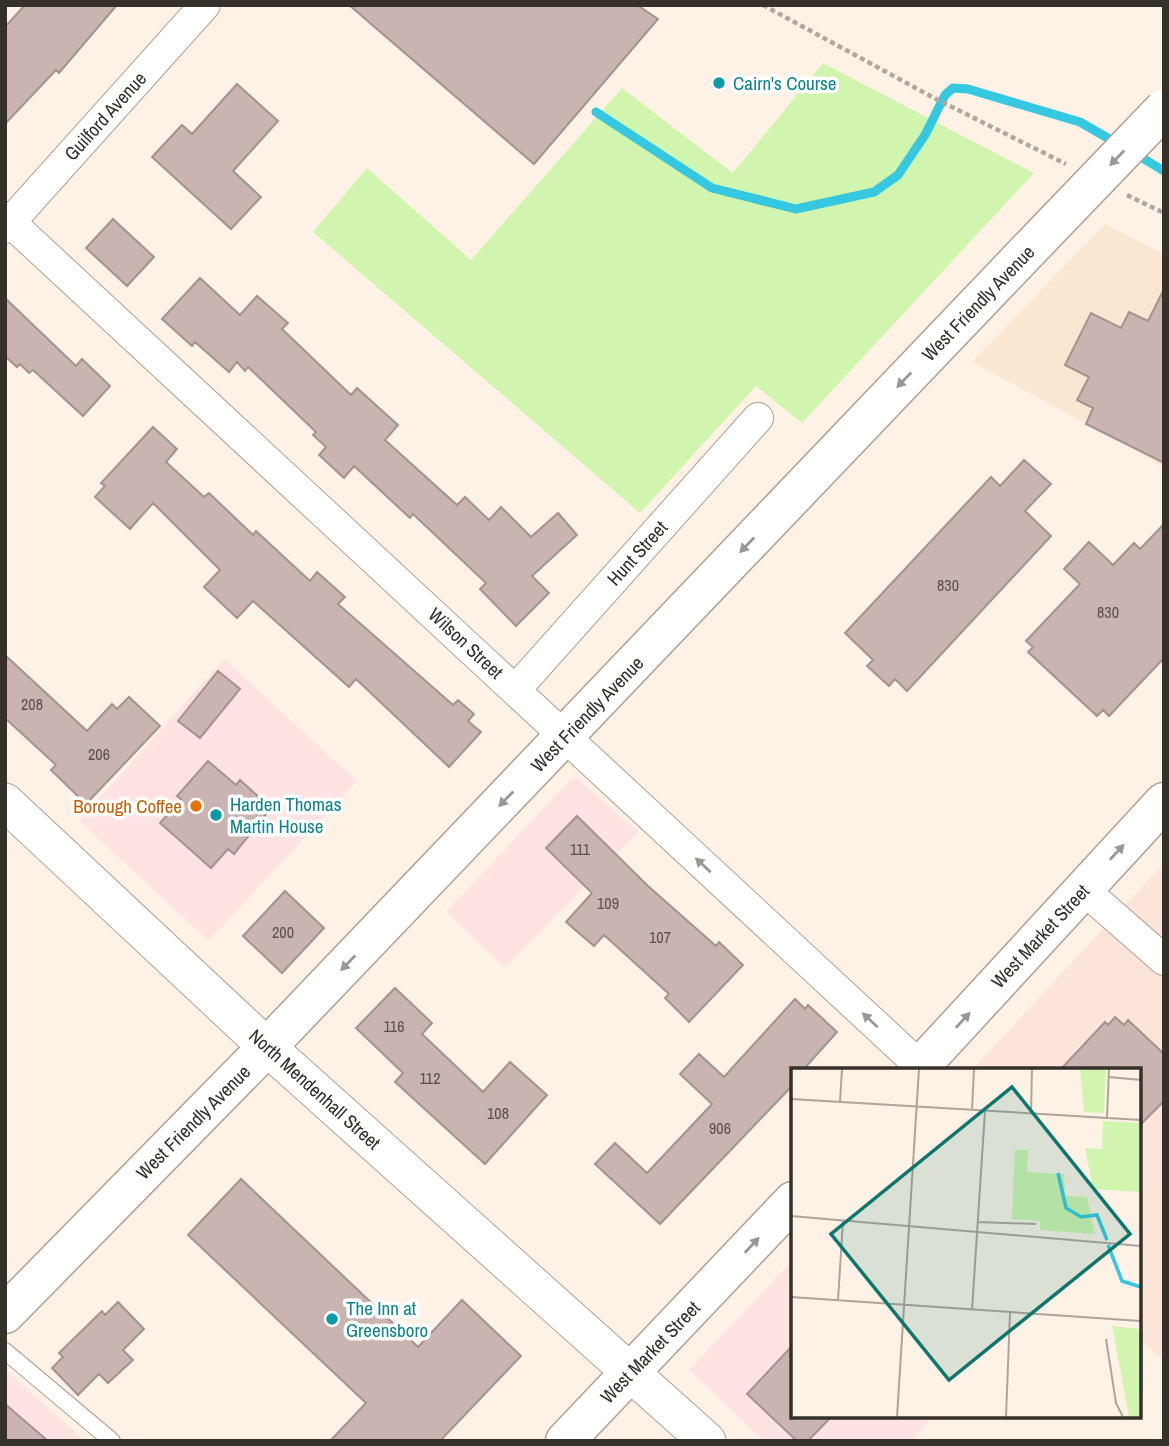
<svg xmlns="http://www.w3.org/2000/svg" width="1169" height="1446" viewBox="0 0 1169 1446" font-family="'Archivo Narrow',sans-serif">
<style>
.commercial{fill:#fee3e2}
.built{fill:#fbe6d2}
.education{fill:#fce5d8}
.green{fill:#d1f5ae}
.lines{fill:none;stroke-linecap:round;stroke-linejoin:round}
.stream{stroke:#36c8e1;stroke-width:9}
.building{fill:#cab4b2;stroke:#a6918f;stroke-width:2}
.service-casing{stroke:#afa194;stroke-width:18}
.minor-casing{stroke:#afa194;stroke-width:32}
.tertiary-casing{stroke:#afa194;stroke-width:39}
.secondary-casing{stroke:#afa194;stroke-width:41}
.path{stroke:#b1a79e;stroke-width:4.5;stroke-dasharray:5 3.5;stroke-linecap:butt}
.service{stroke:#fff;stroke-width:16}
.minor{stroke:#fff;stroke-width:30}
.tertiary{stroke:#fff;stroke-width:37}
.secondary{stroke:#fff;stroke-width:38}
.secondary-bridge-casing{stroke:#afa194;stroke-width:41;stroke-linecap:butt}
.secondary-bridge{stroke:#fff;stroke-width:38}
.oneway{fill:#9a9894}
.culture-dot{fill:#0f9aa8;stroke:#fff;stroke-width:2.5}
.food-dot{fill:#e8710a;stroke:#fff;stroke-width:2.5}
.labels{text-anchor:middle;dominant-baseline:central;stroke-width:7;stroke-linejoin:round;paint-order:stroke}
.number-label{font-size:16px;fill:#5a514c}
.culture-label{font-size:19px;fill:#0d838f;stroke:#fff;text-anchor:start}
.street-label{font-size:19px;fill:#35302a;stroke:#fff}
.food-label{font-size:19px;fill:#c56008;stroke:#fff;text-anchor:end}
.inset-river{fill:none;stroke:#36c8e1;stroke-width:3.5}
.inset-road{fill:none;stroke:#aea49b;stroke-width:2}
.view{fill:#0f766e;fill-opacity:0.15;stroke:#0f766e;stroke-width:3.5}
.inset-edge{fill:none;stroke:#35302a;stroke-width:3.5}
</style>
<rect width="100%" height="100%" fill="#fef2e6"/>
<path class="commercial" d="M224,659L357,781L209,941L79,821Z
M577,778L638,832L505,968L446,912L570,780Z
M793,1260V1416H934L911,1441H764L689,1370Z
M5,1369L85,1441H5Z"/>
<path class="built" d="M1105,224L1164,254V468L1130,447L972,362Z"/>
<path class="education" d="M1164,863V1361L1139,1339V1070H972Z"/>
<path class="green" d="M823,63L1034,173L802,423L756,386L640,513L313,232L367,168L471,260L622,88L733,173Z"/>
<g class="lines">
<path class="stream" d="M596,112L712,188L796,209L874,192L898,175L925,135L945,95L953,88L968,89L1080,122L1118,144
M1134,153L1164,171"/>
</g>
<path class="building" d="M25,5H117L59,73L56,70L5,124V27Z
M349,5H637L658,19L534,164Z
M237,84L278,121L233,171L261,197L231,229L152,157L182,125L192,134Z
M113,219L154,257L127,286L86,248Z
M200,278L240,315L257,296L288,323L282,329L351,395L357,388L398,425L385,440L457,505L465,497L489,520L501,507L531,537L558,513L577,535L532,576L549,593L516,626L480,589L486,583L413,514L410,518L354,466L344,478L319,455L326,447L313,435L316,432L248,367L245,371L237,362L229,372L195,342L192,346L162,319Z
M1164,289V463L1086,424L1093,408L1077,400L1089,377L1065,365L1091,313L1121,328L1129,312L1148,321Z
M5,298L76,366L82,359L110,386L83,416L33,370L29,373L20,364L17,367L5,356Z
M153,427L177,449L166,462L204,497L209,493L253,535L256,531L310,581L317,572L345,597L338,604L453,705L458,700L474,714L468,721L481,732L449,767L356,679L349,687L253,601L237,618L204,587L220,570L153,503L130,529L95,497L105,486L101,483Z
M1024,460L1051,484L1025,511L1051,536L907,691L895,679L889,686L867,666L873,660L845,633L991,477L1000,486Z
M1164,524V658L1109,716L1103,710L1097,716L1028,652L1033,647L1026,641L1080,584L1064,569L1089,542L1113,565L1134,543L1140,549Z
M5,655L87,731L112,704L117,709L129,697L160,726L86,804L51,770L56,765L5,718Z
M218,671L240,689L200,738L178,721Z
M208,761L236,785L240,780L271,808L234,854L228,849L211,868L160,823L181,799L177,796Z
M577,816L648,886L716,946L719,942L743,965L689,1022L665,998L669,994L604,935L594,946L566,922L592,893L546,848Z
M285,891L324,928L282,973L243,936Z
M395,988L432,1023L422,1034L483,1092L510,1062L547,1095L485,1164L395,1082L403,1073L356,1028Z
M795,999L805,1009L808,1005L837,1032L803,1070H793V1085L660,1224L595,1164L615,1143L647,1173L712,1104L680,1074L699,1054L724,1077Z
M1115,1017L1124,1025L1128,1020L1164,1054V1101L1139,1126V1070H1060L1105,1022L1108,1025Z
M241,1179L418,1347L462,1300L521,1356L440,1441H330L366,1403L188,1235Z
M118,1302L144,1329L123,1350L133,1360L108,1383L99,1374L78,1395L52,1368L63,1357L59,1353L102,1311L105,1315Z
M793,1345V1416H832L808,1441H797L747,1394Z
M5,1404L48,1441H5Z"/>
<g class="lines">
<g class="service-casing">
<path id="service" d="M5,1351L112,1441"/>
</g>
<g class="minor-casing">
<path id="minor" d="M10,222L920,1066
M5,228L205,5
M516,689L758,418
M1083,889L1164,960"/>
</g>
<g class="tertiary-casing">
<path id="tertiary" d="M5,802L267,1047L707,1441"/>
</g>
<g class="secondary-casing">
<path id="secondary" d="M917,1070L1164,802
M5,1314L267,1047L1019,260
M565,1441L793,1201"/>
</g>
<path class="path" d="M763,5L936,99L1066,164
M1127,195L1164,213"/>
<use href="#service" class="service"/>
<use href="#minor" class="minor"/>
<use href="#tertiary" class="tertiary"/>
<use href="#secondary" class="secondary"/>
<g class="secondary-bridge-casing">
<path id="secondary-bridge" d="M1019,260L1164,109"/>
</g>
<use href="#secondary-bridge" class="secondary-bridge"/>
</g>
<defs><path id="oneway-solid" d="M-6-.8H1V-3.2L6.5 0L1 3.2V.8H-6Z" transform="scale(1.75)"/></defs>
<g class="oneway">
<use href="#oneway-solid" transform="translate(1117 158) rotate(134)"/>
<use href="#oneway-solid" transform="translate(904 380) rotate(134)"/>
<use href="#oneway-solid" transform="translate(747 545) rotate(134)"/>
<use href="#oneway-solid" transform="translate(506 799) rotate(134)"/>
<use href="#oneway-solid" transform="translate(1117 852) rotate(-47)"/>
<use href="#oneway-solid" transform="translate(703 865) rotate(-137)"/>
<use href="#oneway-solid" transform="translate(348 963) rotate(134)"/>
<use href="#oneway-solid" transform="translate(870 1020) rotate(-137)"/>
<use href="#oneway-solid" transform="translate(963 1020) rotate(-47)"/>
<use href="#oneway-solid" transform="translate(752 1245) rotate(-47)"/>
</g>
<g class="culture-dot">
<circle cx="719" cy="83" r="7"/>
<circle cx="216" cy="815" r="7"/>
<circle cx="332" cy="1319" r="7"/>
</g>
<circle class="food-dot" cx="196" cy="806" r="7"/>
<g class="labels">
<g class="number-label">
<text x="948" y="585">830</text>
<text x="1108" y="612">830</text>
<text x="32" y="704">208</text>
<text x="99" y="754">206</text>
<text x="580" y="849">111</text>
<text x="608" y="903">109</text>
<text x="283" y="932">200</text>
<text x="660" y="937">107</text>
<text x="394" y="1026">116</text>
<text x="430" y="1078">112</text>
<text x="498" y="1113">108</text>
<text x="720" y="1128">906</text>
</g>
<g class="culture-label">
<text x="733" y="83">Cairn's Course</text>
<text x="230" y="804">Harden Thomas<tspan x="230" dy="22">Martin House</tspan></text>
<text x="346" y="1308">The Inn at<tspan x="346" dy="22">Greensboro</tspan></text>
</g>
<g class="street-label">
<text transform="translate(105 116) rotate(-48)">Guilford Avenue</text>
<text transform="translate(978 303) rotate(-46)">West Friendly Avenue</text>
<text transform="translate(637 553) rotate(-48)">Hunt Street</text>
<text transform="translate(466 643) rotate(43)">Wilson Street</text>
<text transform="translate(587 714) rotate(-46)">West Friendly Avenue</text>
<text transform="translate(1040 936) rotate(-47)">West Market Street</text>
<text transform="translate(315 1089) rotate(42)">North Mendenhall Street</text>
<text transform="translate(193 1122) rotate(-45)">West Friendly Avenue</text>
<text transform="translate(650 1352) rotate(-46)">West Market Street</text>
</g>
<g class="food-label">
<text x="182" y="806">Borough Coffee</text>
</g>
</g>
<g transform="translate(791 1068)">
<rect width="350" height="350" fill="#fef2e6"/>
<path d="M289,1H315L313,45L293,44ZM312,53L350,55V124L302,121L294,80L311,81ZM224,82H237L236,104L273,106L274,128L296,129L304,166L249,162V153L221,151ZM321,258L350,261V349H338Z" fill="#d1f5ae"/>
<path class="inset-river" d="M267,105L275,140L290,149L306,147L316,172M317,177L331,213L350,219M350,265V325"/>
<path class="inset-road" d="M318,9L350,12M0,31L350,52M49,34L51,1M181,42L183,1M240,45L241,1M316,50L318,1M0,148L350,178M187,154L245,156M0,229L350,253M47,232L52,153M181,242L194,43M315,271L325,335L332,349M106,349L128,1M215,349L219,245"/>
<path class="view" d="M221,19L339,166L158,312L40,166Z"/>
<rect width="350" height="350" class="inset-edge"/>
</g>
<rect width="1169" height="1446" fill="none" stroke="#35302a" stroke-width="14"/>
</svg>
